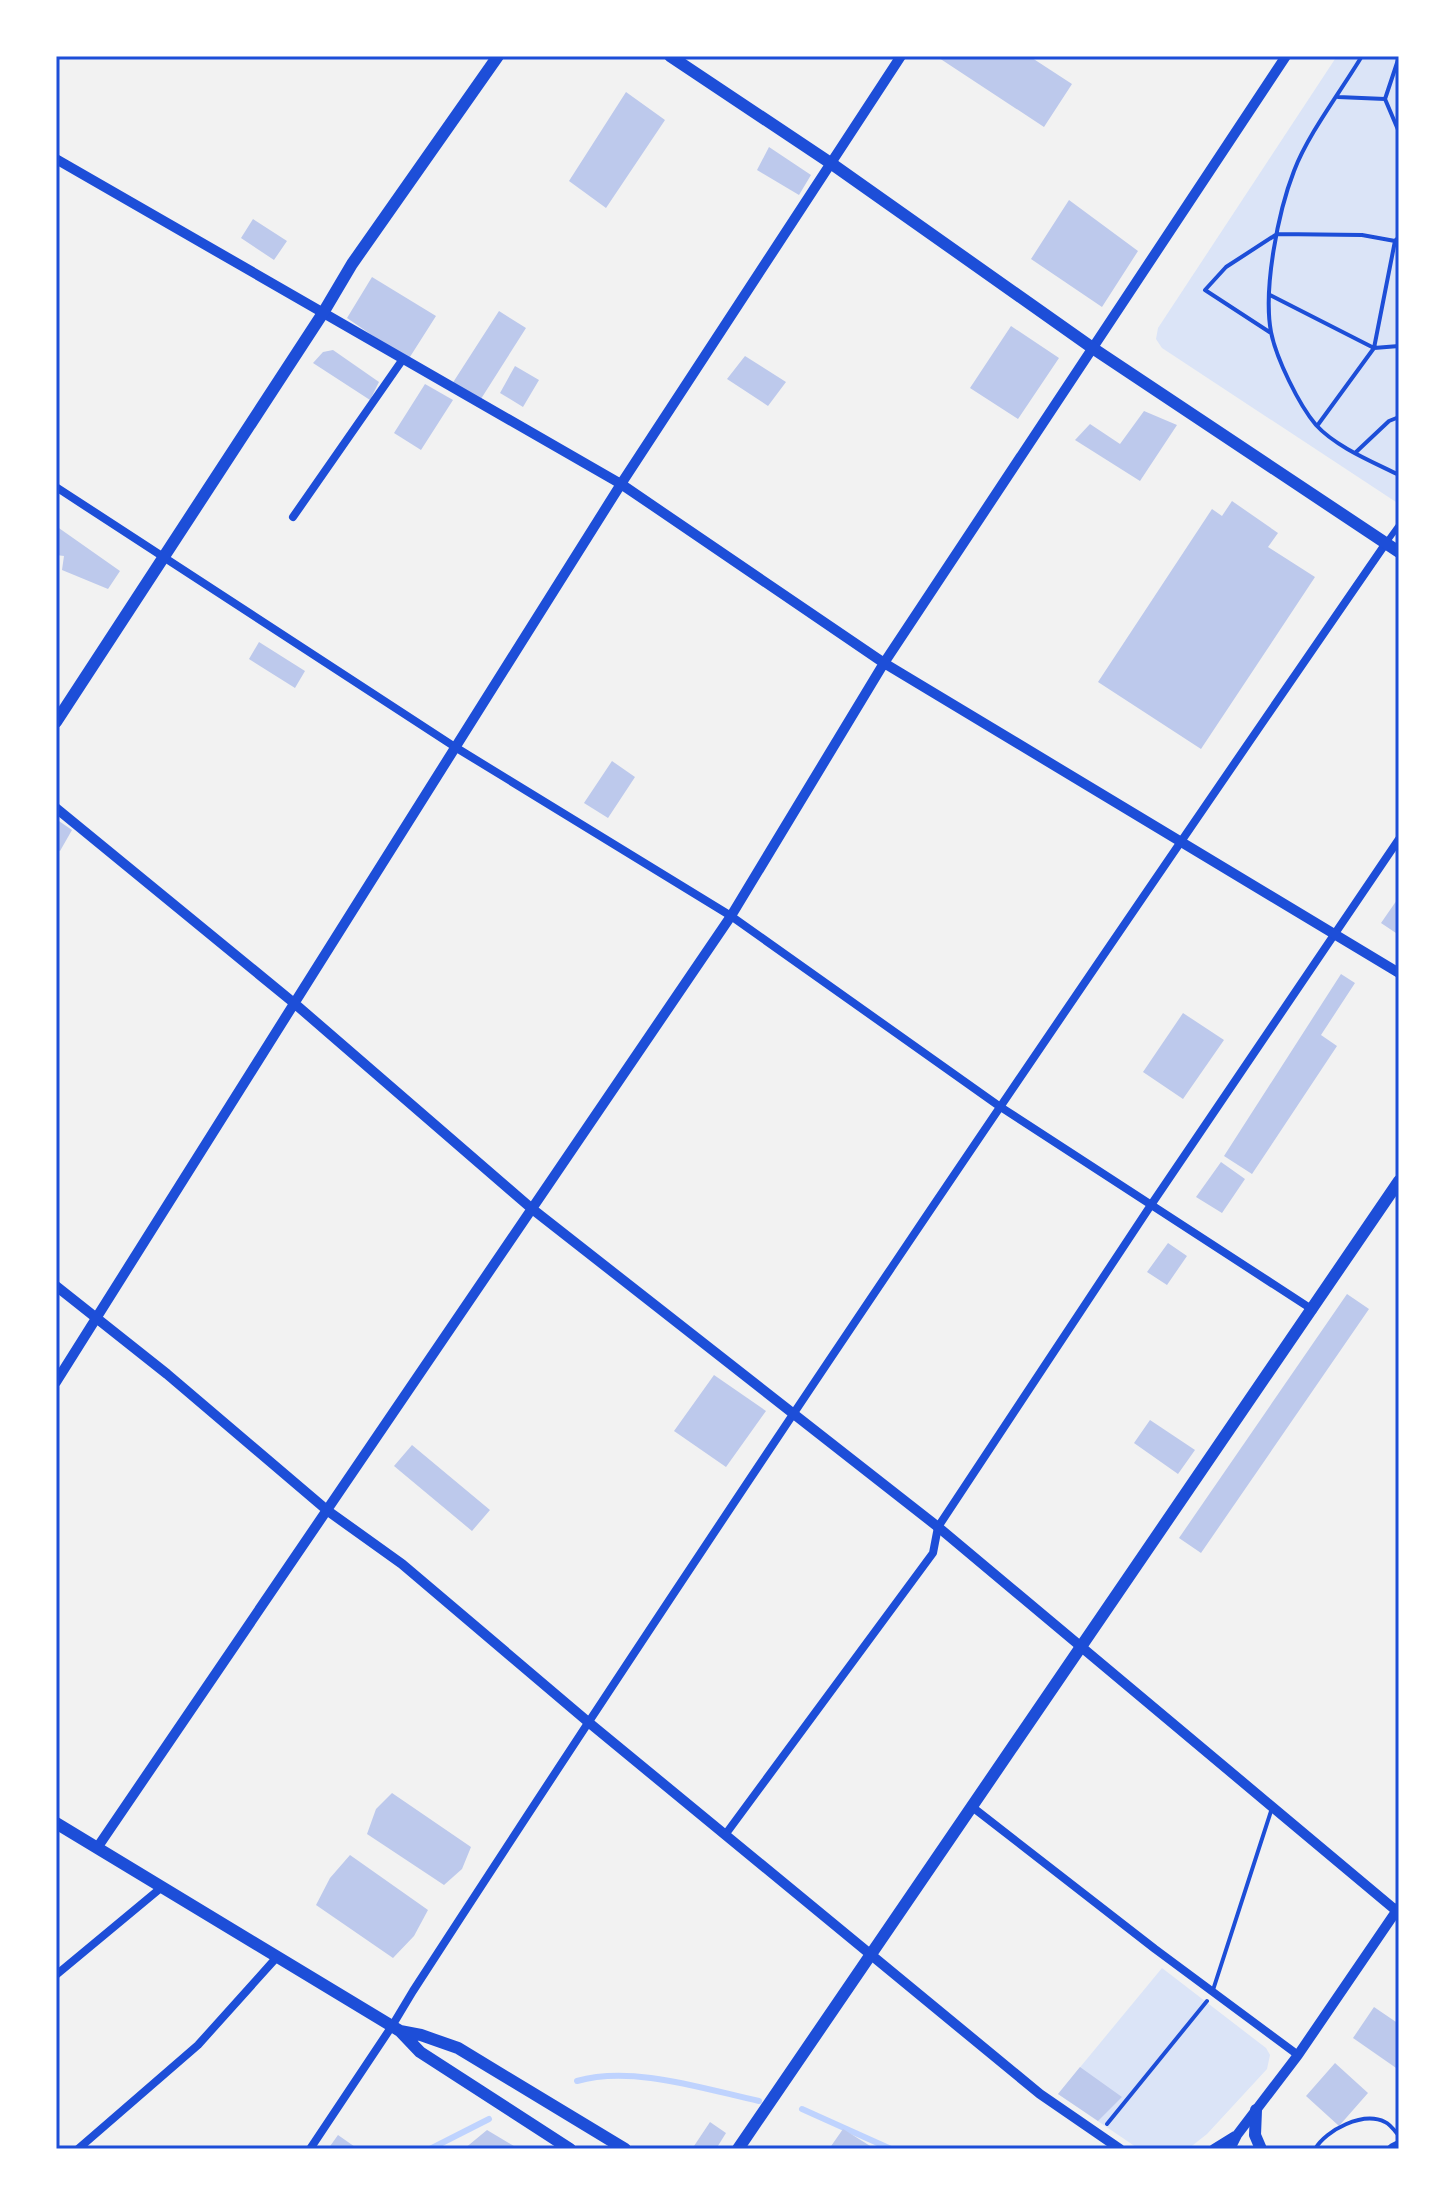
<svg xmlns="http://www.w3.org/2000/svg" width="1455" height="2205" viewBox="0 0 1455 2205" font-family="'Varela Round',sans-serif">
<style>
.green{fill:#dbe4f7}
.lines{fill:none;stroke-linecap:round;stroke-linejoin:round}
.stream{stroke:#bfd3fe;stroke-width:6}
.building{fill:#bdc9ec}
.path{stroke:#1d4ed8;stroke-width:4}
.service{stroke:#1d4ed8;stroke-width:4}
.pedestrian{stroke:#1d4ed8;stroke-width:6}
.minor{stroke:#1d4ed8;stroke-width:8}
.tertiary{stroke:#1d4ed8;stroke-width:10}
.secondary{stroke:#1d4ed8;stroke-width:12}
.primary{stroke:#1d4ed8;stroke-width:12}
.neatline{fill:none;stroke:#1d4ed8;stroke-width:3}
</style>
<rect width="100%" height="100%" fill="#f2f2f2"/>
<path class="green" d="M1337,56H1399V504L1162,348L1156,339L1158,328Z
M1162,1968L1266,2048L1270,2055L1267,2069L1207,2134L1188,2149L1136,2147L1058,2094Z"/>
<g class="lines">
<path class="stream" d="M577,2081C632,2065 704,2089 759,2101
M802,2109L891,2149
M430,2149L489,2119"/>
</g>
<path class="building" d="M936,56H1029L1072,84L1044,127Z
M626,92L665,120L606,208L569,181Z
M769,147L811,175L799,195L757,170Z
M1069,200L1138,251L1102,307L1031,259Z
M253,219L287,241L274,260L241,238Z
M372,277L436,316L408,360L347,318Z
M499,311L526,328L479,402L452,384Z
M1011,326L1059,358L1018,419L970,388Z
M333,350L379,382L370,400L313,363L323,352Z
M745,356L786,382L768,406L727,379Z
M515,366L539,380L523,407L500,393Z
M425,384L453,400L421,450L394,433Z
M1144,411L1177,425L1140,481L1075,440L1090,424L1120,444Z
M1232,501L1278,533L1268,547L1315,577L1201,749L1098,682L1212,509L1222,516Z
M56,526L120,571L108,589L62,570L64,556L56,555Z
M259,642L305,671L295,688L249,659Z
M612,761L635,777L608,818L584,803Z
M56,819L72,830L60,851L56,849Z
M1399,897V935L1381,923Z
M1341,974L1355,983L1321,1035L1337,1046L1252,1174L1224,1156Z
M1183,1013L1224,1040L1183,1099L1143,1072Z
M1221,1162L1245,1179L1222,1213L1196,1197Z
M1168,1243L1187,1256L1167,1285L1147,1272Z
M1347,1294L1369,1309L1201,1553L1179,1538Z
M714,1375L766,1411L726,1467L674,1431Z
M1150,1420L1195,1450L1178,1474L1134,1443Z
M412,1445L490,1510L472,1531L394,1466Z
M392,1793L471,1847L462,1869L444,1885L367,1834L376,1809Z
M350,1855L428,1910L414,1936L393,1958L316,1905L330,1878Z
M1374,2007L1399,2024V2070L1353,2038Z
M1335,2063L1368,2093L1339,2126L1306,2096Z
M1080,2067L1122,2097L1098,2121L1058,2094Z
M710,2122L726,2133L716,2149H692Z
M843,2129L875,2149H829Z
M487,2130L519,2149H464Z
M338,2135L358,2149H328Z"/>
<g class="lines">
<path class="path" d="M1362,56C1341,91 1308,134 1294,171C1278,212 1263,289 1271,332C1276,358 1299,405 1316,425C1336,447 1373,462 1399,475
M1399,57L1385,99L1399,132
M1338,97L1385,99
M1270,295L1374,348L1399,346
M1271,333L1205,290L1226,267L1277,234L1362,235L1395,241
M1317,426L1374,348L1395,241L1399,237
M1355,453L1389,421L1399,417
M1107,2124L1207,2001"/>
<path class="service" d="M1213,1990L1272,1808
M1315,2149C1326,2130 1363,2111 1385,2122C1390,2124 1395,2131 1399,2136"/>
<path class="pedestrian" d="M1386,543L1399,525"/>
<path class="minor" d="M56,487L455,747L731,916L999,1106L1313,1310
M293,517L403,359
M971,1806L1155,1949L1298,2055
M725,1835L933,1553L938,1527L1151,1205L1399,839
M56,1975L162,1887
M78,2149L198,2045L277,1957
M310,2149L392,2026L413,1991C729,1503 1056,1022 1386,543"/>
<path class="tertiary" d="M56,159L621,484L884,663L1399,973
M56,808L294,1003L531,1208L938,1527L1399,1913
M56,1286L167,1374L328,1511L402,1564L587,1721L1040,2094L1120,2149
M56,1382L621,484L901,56
M97,1848L731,916L884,663L1286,56
M1214,2149L1235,2136
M1230,2149L1237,2135L1298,2055L1399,1907"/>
<path class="secondary" d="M56,722L323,313L352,264L498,56
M56,1823L400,2031L421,2035L458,2048L625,2149
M400,2031L420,2052L570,2149
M1256,2110L1255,2135L1261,2149
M738,2149L1399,1181
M1393,2149L1399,2146"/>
<path class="primary" d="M670,56L832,164L1094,349L1399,552"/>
</g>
<rect width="1455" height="2205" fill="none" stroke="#ffffff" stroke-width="116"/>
<rect x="58" y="58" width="1339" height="2089" class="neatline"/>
</svg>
